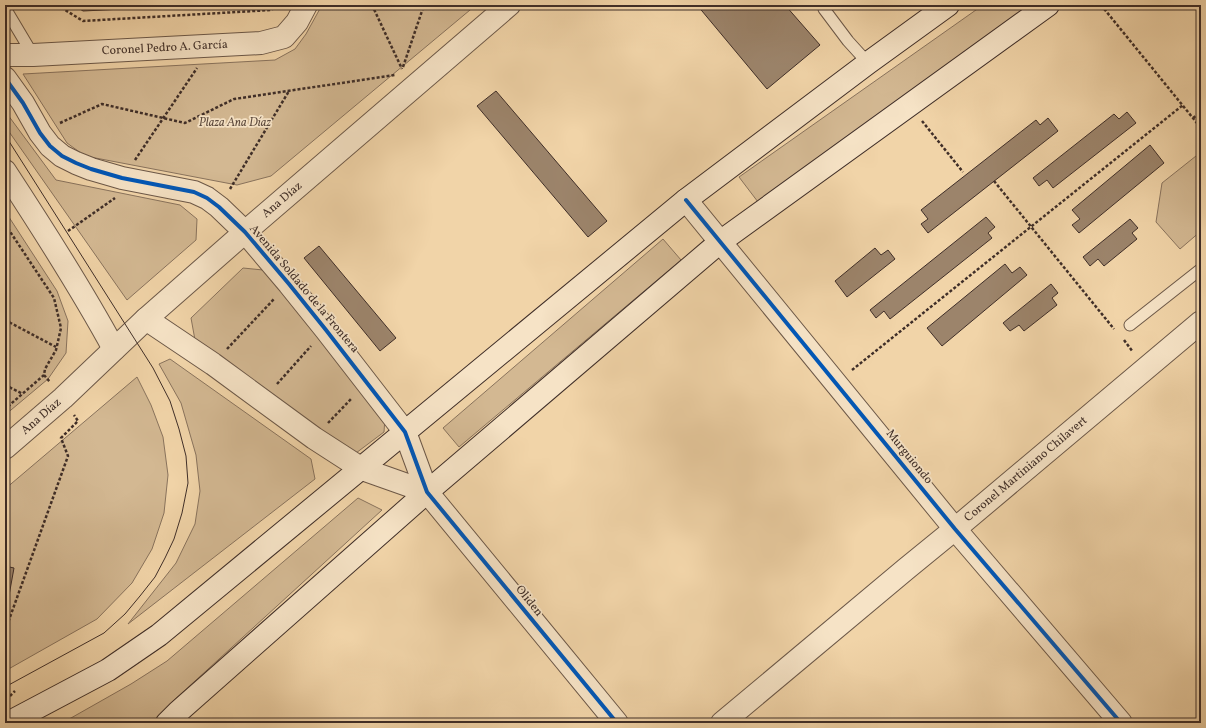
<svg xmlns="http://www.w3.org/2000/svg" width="1206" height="728" viewBox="0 0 1206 728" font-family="Vollkorn,serif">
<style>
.green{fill:#d3b892;stroke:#89735d}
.building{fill:#9c846b;stroke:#3f2e28}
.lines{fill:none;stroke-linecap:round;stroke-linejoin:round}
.service-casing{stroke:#6c5848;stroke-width:13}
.minor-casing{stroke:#6c5848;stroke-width:24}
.tertiary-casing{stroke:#6c5848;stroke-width:24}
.secondary-casing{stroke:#3f2e28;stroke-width:24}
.path{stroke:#3f2e28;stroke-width:2.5;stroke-dasharray:3 2;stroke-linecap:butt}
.service{stroke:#f6e3c6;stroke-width:11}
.minor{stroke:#f6e3c6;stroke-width:22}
.tertiary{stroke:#f6e3c6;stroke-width:22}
.secondary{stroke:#f6e3c6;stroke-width:22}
.tram{stroke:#3f2e28;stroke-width:1}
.cycleway-casing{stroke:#f6e3c6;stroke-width:6}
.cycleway{stroke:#0057b8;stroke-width:4}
.labels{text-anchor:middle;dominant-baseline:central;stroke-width:3.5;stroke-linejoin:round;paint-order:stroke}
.street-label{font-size:12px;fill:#3f2e28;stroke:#f6e3c6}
.park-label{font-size:12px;font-style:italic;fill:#5d4a3d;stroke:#f6e3c6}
</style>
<rect width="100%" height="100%" fill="#f1d4a8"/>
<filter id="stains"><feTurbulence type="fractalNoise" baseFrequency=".005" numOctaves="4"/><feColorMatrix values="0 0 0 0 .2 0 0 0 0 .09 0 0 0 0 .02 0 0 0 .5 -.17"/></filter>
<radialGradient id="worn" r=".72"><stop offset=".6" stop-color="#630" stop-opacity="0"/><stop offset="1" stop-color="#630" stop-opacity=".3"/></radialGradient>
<path class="green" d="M322,5H476L271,176L237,185L85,156L67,143L23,74L275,60L295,49L306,34Z
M983,5H1030L758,202L739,177Z
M5,111L56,180L180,205L197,219L196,240L127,300L5,126Z
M1201,152V231L1180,249L1156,222L1162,183Z
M5,211L57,291L68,321L66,353L48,379L5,415Z
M663,239L681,260L459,447L443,428Z
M243,268L263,270L385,417L384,432L356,453L345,449L195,340L191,318Z
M170,359L311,459L315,479L128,624L176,563L195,524L200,491L196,455L181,403L159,364Z
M137,377L151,405L163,437L168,475L164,513L152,549L132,583L97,619L5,671V489Z
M358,498L382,510L172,702L152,723H58L71,718L131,684L167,661Z"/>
<path class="building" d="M74,5H203L83,11Z
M697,5H785L820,45L767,89Z
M496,91L607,221L588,237L477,106Z
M1127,112L1136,123L1053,188L1047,180L1039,186L1033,178L1114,114L1119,119Z
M1048,118L1058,131L928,233L921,224L928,219L921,210L1036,120L1040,125Z
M1150,145L1164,163L1079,233L1072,225L1080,219L1072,210Z
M986,217L995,227L988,233L992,238L890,319L884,311L876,318L870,310Z
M1130,219L1138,228L1132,233L1137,239L1104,266L1098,259L1090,266L1083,257Z
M319,246L396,338L380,351L304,258Z
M875,248L881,255L888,250L895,259L847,297L835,281Z
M1005,264L1012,273L1020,267L1027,275L942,346L927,328Z
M1051,284L1058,293L1052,298L1057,305L1024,331L1019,325L1010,331L1003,323Z
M5,566L14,568L8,601H5Z"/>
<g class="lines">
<g class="service-casing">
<path id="service" d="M829,5L824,9L848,41L868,63
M5,8L33,55
M1130,325L1201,269"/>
</g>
<g class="minor-casing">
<g id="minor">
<path id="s1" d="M5,55H33L261,43L284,37L297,22L306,5"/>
<path d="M427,492L617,723"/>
<path id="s2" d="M722,723L906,569L955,529L1201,322"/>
</g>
</g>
<g class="tertiary-casing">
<g id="tertiary">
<path d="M5,78L23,103L40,133L50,146L62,156L76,163L91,169L122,178L194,192L207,198L219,207L245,232L289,284L326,330L405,432L427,492"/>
<path d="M5,171C43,229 81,288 114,349"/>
<path d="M686,200L955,529L1121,723"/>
<path d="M146,319L213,364L314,438L362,469L427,492"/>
<path id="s3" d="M5,448L63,398L146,319L245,232L509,5"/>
</g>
</g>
<g class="secondary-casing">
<path id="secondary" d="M8,723L108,670L159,635L686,200L868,63L948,5
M167,723L178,712L427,492L720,242L1048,5"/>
</g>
<path class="path" d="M57,5L83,21L271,10L279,5
M372,5L402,69
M1101,5L1201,128
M403,67L424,5
M1193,118L1201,112
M922,121L963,172
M60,123L102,104L185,123L234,99L395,75
M135,160L197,68
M994,181L1114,329
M230,189L289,91
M5,224L54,298L61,328L56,350L45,369L44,375L5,409
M68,231L115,198
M5,320L56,347
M1124,340L1133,352
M227,349L274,299
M852,370L1183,105
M44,375L50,382
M277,384L311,346
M5,385L23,394
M328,423L352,398
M5,631L68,456L61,438L78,421L74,415
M10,696L15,691"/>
<use href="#service" class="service"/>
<use href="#minor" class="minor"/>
<use href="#tertiary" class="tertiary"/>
<use href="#secondary" class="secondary"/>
<path class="tram" d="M5,135L153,368L170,401L179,429L186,456L188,483L182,513L174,539L165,558L155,577L140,596L125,614L104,633L5,687"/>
<g class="cycleway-casing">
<path id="cycleway" d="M5,78L23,103L40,133L50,146L62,156L76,163L91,169L122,178L194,192L207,198L219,207L245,232L289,284L326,330L405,432L427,492L617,723
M686,200L955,529L1121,723"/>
</g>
<use href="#cycleway" class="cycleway"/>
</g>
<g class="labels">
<g class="street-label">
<text stroke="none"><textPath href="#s1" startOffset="160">Coronel Pedro A. García</textPath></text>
<text stroke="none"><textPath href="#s3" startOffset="372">Ana Díaz</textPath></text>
<text transform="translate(304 289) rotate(50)">Avenida Soldado de la Frontera</text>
<text stroke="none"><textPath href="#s3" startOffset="48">Ana Díaz</textPath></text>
<text transform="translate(909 457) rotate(51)">Murguiondo</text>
<text stroke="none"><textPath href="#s2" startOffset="396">Coronel Martiniano Chilavert</textPath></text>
<text transform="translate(529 601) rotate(51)">Oliden</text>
</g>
<g class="park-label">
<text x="235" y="123">Plaza Ana Díaz</text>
</g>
</g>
<rect width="1206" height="728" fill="none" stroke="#f1d4a8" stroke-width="20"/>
<rect x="6" y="6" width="1194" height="716" fill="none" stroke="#3f2e28" stroke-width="2"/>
<rect x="10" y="10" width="1186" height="708" fill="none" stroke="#3f2e28"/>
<rect width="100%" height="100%" filter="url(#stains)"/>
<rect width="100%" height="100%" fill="url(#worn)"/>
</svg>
